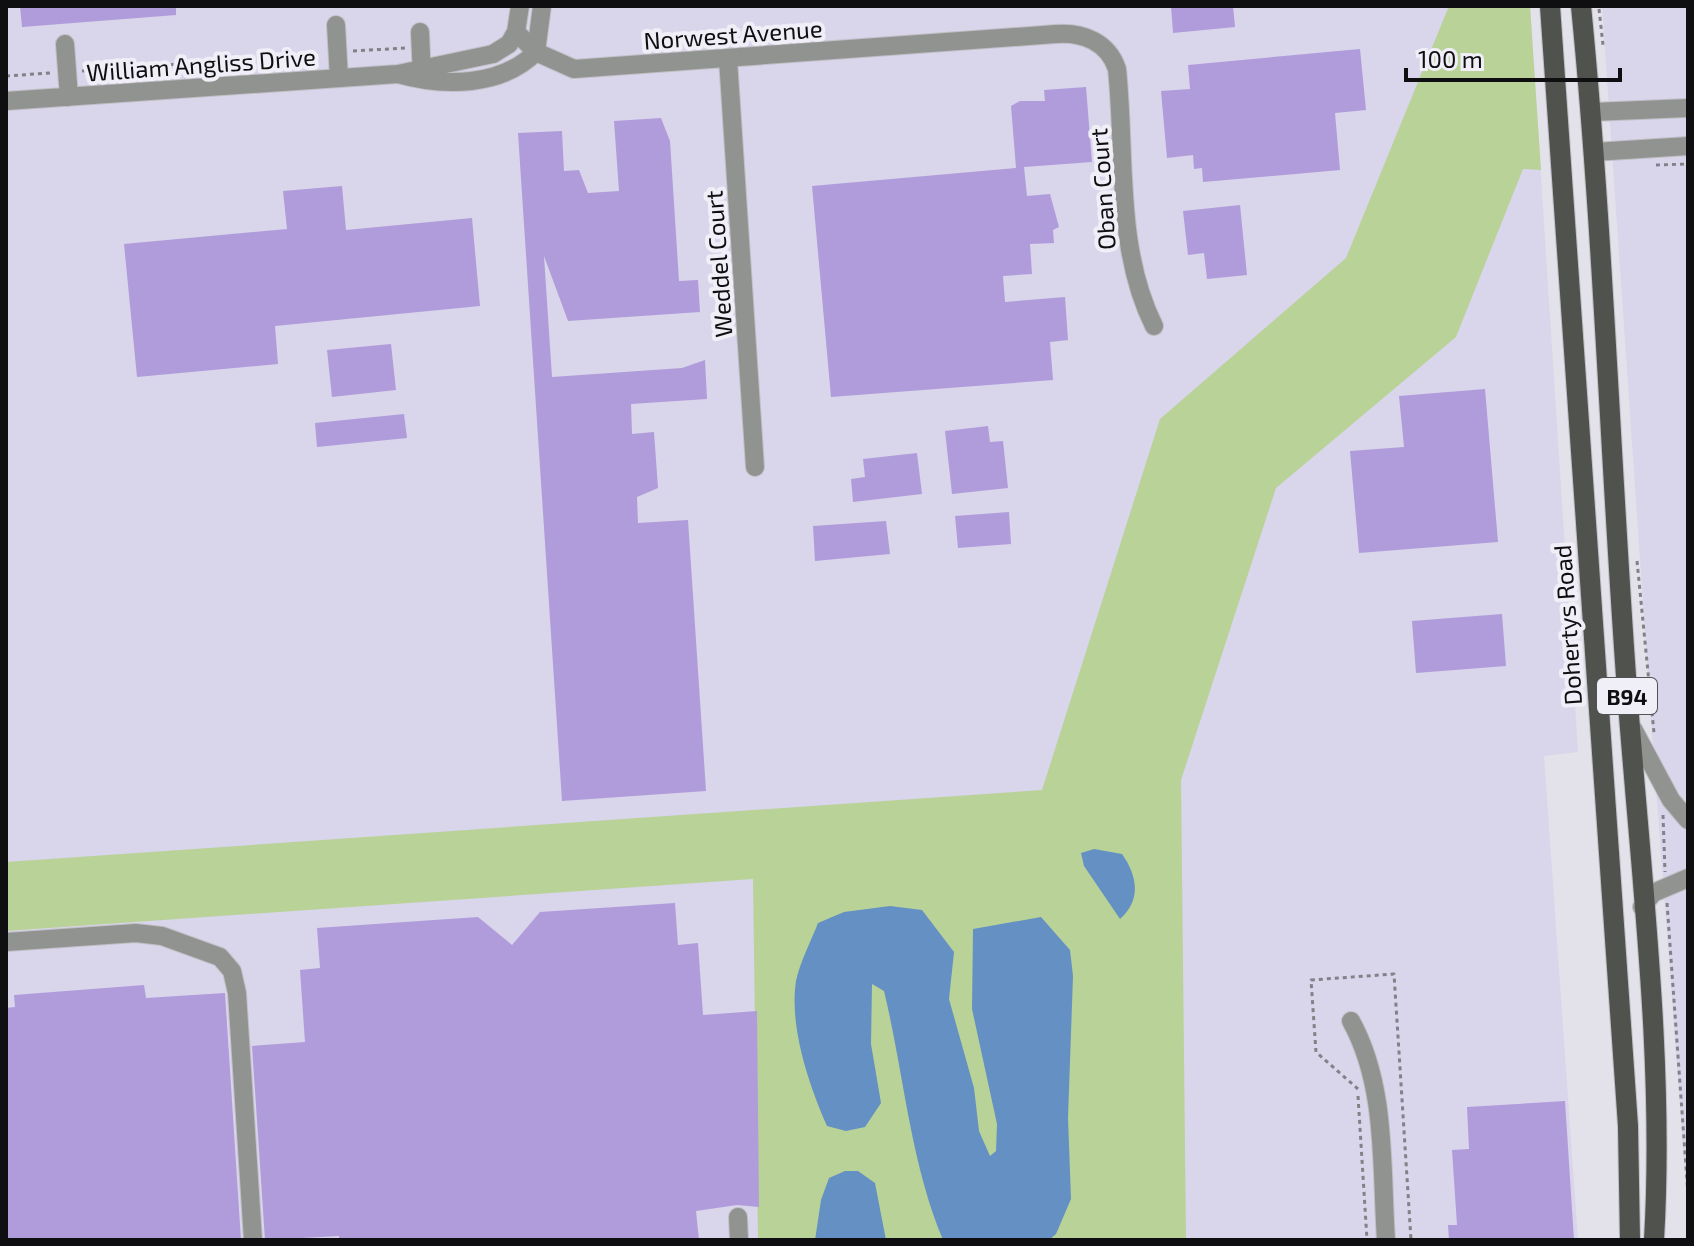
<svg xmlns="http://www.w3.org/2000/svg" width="1694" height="1246" viewBox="0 0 1694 1246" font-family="'Exo 2',sans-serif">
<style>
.industrial{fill:#d9d5eb}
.green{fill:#b8d298}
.water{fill:#6590c3}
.building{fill:#b09cda}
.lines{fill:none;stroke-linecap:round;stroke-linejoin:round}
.minor-casing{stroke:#c1bfc6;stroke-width:20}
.major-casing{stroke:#c1bfc6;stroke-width:22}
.path{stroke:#838187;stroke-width:3;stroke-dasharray:4 4;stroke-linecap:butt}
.minor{stroke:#919390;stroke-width:18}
.major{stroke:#4f524d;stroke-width:20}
.labels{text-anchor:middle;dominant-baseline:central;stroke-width:8;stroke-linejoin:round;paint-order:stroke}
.shield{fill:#f0eef6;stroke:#525155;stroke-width:2}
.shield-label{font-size:22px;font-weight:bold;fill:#0f0e10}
.street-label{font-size:24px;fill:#0f0e10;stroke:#f0eef6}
</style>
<rect width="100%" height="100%" fill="#e3e1e9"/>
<path class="industrial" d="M6,6H1530L1578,752L1544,756L1578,1240H6Z
M1602,6H1688V1211L1653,748Z"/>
<path class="green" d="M1449,6H1530L1541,170L1523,169L1456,337L1276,488L1181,780L1186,1240H758L753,879L6,931V862L1042,790L1160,419L1346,258Z"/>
<path class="water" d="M1094,849L1122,854C1137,875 1142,900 1120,919L1084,866L1081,853Z
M890,906L922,910L954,952L949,999L974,1088L979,1131L990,1156L996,1151L997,1124L972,1009L973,929L1041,917L1070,950L1073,976L1068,1118L1071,1199L1056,1234L1049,1240H943C910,1161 904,1074 884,991L872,984L871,1044L881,1103L865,1127L846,1131L827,1126C809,1085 789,1027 796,981C800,962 811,941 818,923L844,912Z
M845,1171H858L875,1183L886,1240H815L821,1200L829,1178Z"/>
<path class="building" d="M20,6H176V15L22,27Z
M1171,6H1233L1235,27L1173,33Z
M1360,49L1366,110L1335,113L1340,170L1203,182L1202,168L1194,169L1193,155L1167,158L1161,91L1190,89L1188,65Z
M1086,87L1092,162L1024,167L1027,196L1050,194L1059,227L1053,230L1054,243L1030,244L1032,274L1003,276L1005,302L1065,297L1068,340L1050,342L1053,380L831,397L812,186L1016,168L1011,106L1020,101H1045L1044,90Z
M661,118L670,141L679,281L698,280L700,312L568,321L544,256L552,377L682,368L705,360L707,399L631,404L632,434L654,432L658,488L637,497L638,523L688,520L706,791L562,801L518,133L562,131L564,171L579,170L588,193L619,191L614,121Z
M342,186L346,230L472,218L480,306L275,326L278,364L137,377L124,244L287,229L283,191Z
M1240,205L1247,275L1207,279L1204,253L1188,255L1183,211Z
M391,344L396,390L332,397L327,350Z
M1485,389L1498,542L1359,553L1350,451L1404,447L1399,396Z
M404,414L407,438L317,447L315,423Z
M988,426L990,442L1003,441L1008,488L952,494L945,431Z
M917,453L922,494L853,502L851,479L865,477L863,459Z
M1009,512L1011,544L958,548L955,516Z
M886,521L890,554L815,561L813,526Z
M1502,614L1506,666L1416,673L1412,621Z
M675,903L678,945L698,943L703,1015L757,1011L759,1207L737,1205L696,1211L699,1240H339V1236L265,1240L252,1046L305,1042L300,970L320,968L317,928L478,917L512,945L540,912Z
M144,985L146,998L225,993L241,1240H6V1008L15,1007L14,995Z
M1565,1101L1574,1240H1449L1448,1225H1457L1452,1150L1469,1149L1467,1107Z"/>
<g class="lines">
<g class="minor-casing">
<path id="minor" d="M336,25L339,78
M420,32L422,77
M516,32L536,52L574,69L1056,34C1083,32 1108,42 1117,69C1126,154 1115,248 1154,326
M65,44L69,97
M728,59L755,467
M398,74C444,87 501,87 536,52L542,6
M6,101L398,74L493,54L509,44L516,32L520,6
M1592,112L1688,108
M1594,152L1688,146
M1633,729L1671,800L1688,820
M1642,907L1653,893L1688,878
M6,942L136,933L162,936L220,957L232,971L237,993L253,1240
M1351,1021C1387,1086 1381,1167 1386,1240
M738,1217L739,1240"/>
</g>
<g class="major-casing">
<path id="major" d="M1550,6L1628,1126L1630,1240
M1581,6C1603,229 1610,453 1626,676C1639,861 1665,1056 1654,1240"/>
</g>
<path class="path" d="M1599,9L1603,45
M353,51L405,48
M82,71L321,54
M6,76L50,73
M1656,165L1688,164
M1637,561L1654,733
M1663,815L1665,872
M1667,903L1688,1195
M1358,1089L1316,1052L1311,980L1394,974L1411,1240
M1358,1096L1367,1240"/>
<use href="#minor" class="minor"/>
<use href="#major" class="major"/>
</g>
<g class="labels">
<rect class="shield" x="1597" y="678" width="60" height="36" rx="6"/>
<g class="shield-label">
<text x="1627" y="696">B94</text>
</g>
<g class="street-label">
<text transform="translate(733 34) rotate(-4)">Norwest Avenue</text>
<text transform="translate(201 64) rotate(-4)">William Angliss Drive</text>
<text transform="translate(1102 189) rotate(-94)">Oban Court</text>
<text transform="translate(718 264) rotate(-94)">Weddel Court</text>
<text transform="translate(1567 625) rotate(-94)">Dohertys Road</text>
</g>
</g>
<rect width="1694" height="1246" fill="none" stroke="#0f0e10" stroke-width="16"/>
<path d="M1406 68v12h214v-12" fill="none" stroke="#0f0e10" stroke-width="4"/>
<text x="1418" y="68" font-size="24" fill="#0f0e10" stroke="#f0eef6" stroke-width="6" paint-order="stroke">100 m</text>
</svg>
